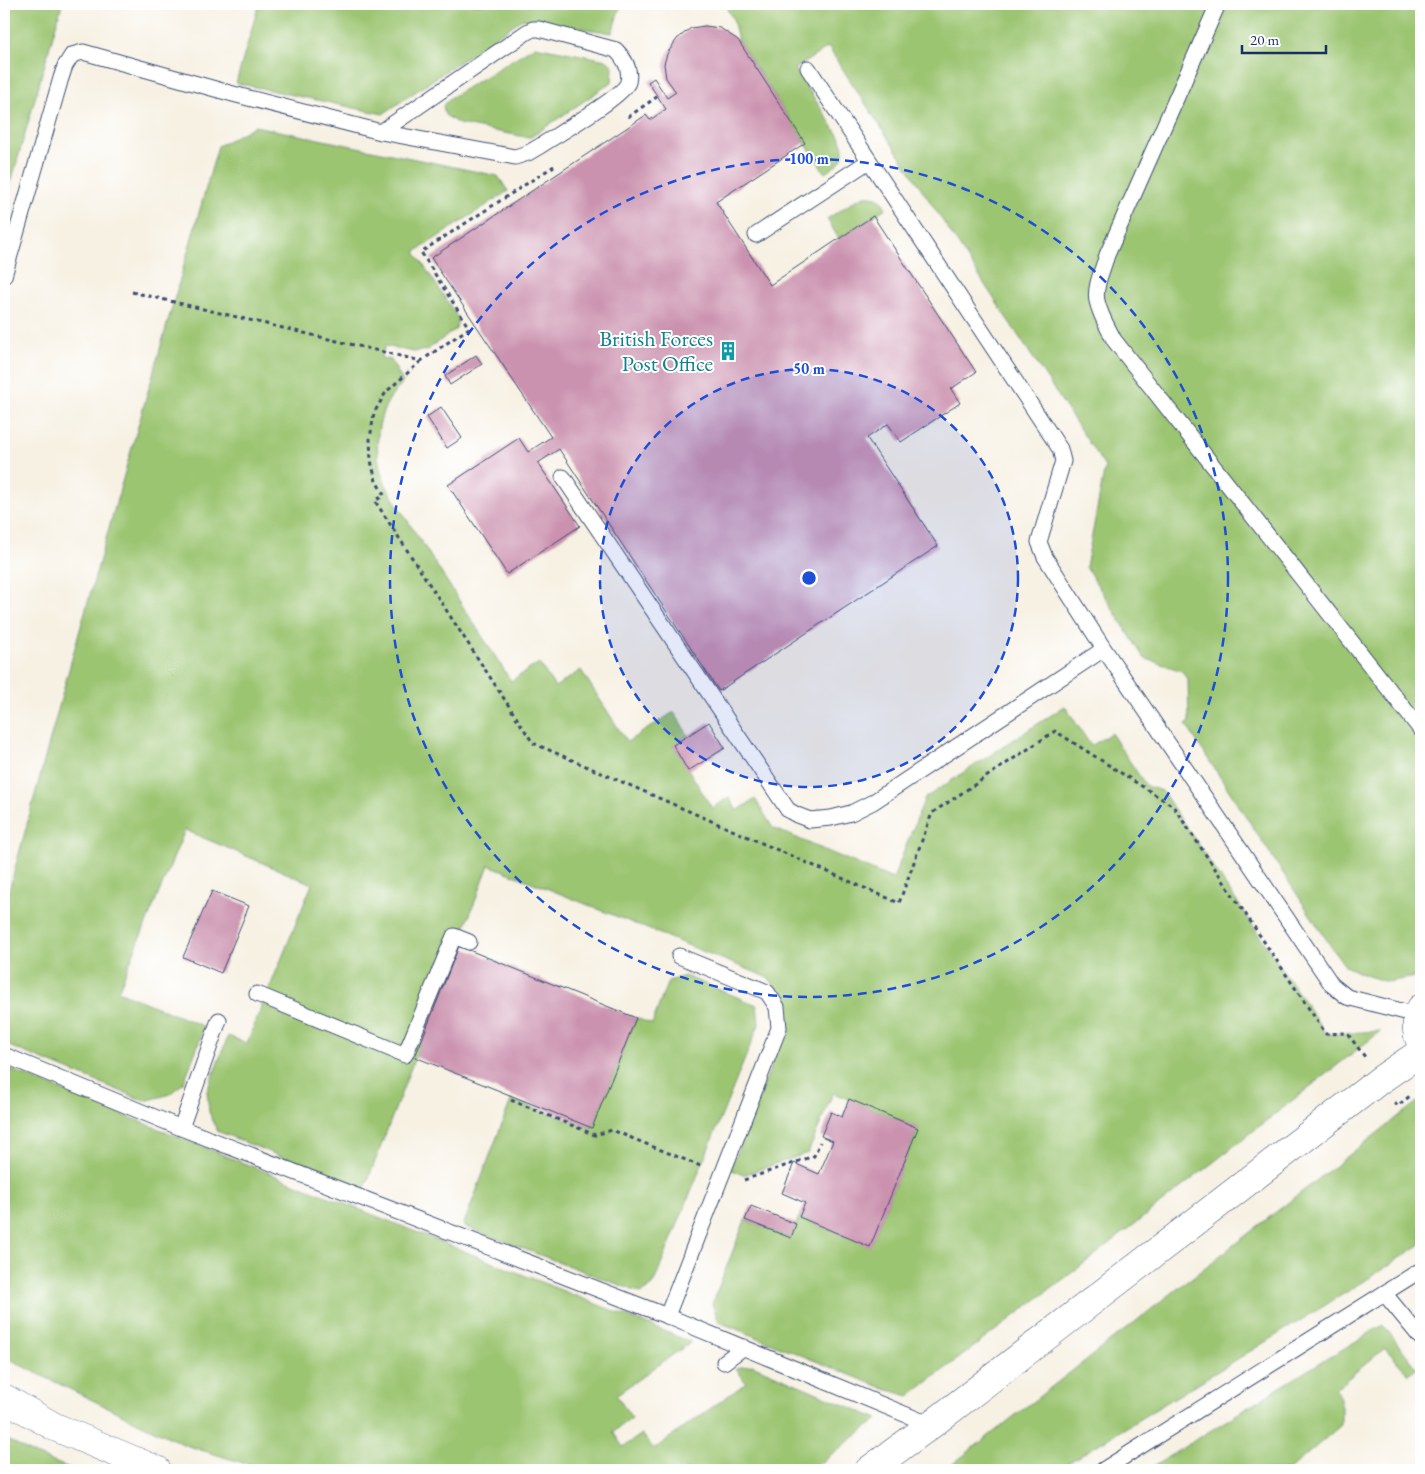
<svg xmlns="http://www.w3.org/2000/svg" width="1425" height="1474" viewBox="0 0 1425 1474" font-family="'EB Garamond',serif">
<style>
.green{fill:#9bc571;stroke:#5b7a68}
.building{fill:#cb92af}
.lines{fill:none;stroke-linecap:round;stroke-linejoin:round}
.lane-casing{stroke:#3c4c72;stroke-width:17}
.street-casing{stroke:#3c4c72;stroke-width:29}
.path{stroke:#3c4c72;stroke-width:3;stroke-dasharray:4 4;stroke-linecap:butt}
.lane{stroke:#fff;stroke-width:15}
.street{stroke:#fff;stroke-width:28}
.ring{fill:none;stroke:#1d4ed8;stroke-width:2.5;stroke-dasharray:9 6}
.labels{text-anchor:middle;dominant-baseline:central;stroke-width:4;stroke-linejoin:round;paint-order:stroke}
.culture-label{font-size:22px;fill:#0d838f;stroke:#fff;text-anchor:end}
.centre{fill:#1d4ed8;stroke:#fff;stroke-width:2.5}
.ring-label{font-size:15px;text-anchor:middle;font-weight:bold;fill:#1d4ed8;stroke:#fff;stroke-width:4;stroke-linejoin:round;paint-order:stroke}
</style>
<rect width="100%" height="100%" fill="#fff"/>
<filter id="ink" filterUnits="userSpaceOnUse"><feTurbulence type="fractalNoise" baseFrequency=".02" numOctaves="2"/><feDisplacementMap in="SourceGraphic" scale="10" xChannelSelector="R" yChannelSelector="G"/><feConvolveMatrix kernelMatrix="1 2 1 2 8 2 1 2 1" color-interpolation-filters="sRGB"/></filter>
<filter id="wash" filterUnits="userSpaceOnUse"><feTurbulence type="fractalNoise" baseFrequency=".0096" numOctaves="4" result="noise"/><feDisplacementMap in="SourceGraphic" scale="20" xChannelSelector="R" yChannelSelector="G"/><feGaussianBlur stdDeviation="1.12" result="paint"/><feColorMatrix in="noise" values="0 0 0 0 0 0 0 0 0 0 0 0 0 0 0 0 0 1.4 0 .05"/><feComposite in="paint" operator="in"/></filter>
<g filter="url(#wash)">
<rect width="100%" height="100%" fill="#f7f1e3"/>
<path class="green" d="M4,4H62L4,207Z
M259,4H621L612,33L522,19L383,114L236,83Z
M724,4H1421V976L1387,982L1362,974L1345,966L1332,948L1186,725L1189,723L1188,680L1182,671L1144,658L1086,567L1105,467L828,47L795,69L839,136C848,157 842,162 825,173L738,40L733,19Z
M535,46L606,60L613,66L612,82L531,137H525L459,124L445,115L443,106L450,98Z
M255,126L498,176L508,191L415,252L458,318L456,329L427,350L414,352L385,346L381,358L391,360L403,382C399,387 395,392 391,397C375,419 374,455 384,480C386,486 390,492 393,498L511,681L539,663L555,687L581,670L627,742L674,712L688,735L673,745L712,808L729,797L737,811L755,799L773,828L893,879L925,798L1065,706L1091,746L1111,733L1146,786L1162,791L1326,1034L1381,1031L1090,1259L909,1396L885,1389L719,1322L712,1304L745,1220L790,1238L799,1217L870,1246L918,1128L833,1093L808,1153L743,1175L730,1169L788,1024C788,1005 780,993 769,978L489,865L364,1190L217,1131L209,1112L207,1091L228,1036L247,1043L312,884L185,830L118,991L205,1027L184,1082L171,1094L145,1101L4,1044V909L77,640L218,146Z
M865,196C878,196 880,197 886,208L839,239L827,219L856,200Z
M685,976L757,1005L759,1024L653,1285L641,1293L463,1226L511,1100L592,1128L636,1018L652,1024L668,981Z
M4,1067L691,1342L616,1395L632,1418L613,1432L623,1447L642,1434L654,1449L746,1383L736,1368L752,1365L878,1419L811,1470H266L185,1445L20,1365L4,1355Z
M1421,1099V1244L1363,1282L1068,1463L1058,1470H945Z
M1383,1325L1417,1368L1408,1374L1385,1348L1335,1389L1341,1399V1425L1289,1470H1147L1316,1365Z
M4,1438L35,1455L75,1470H4Z"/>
<g id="blocks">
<path class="building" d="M705,26L720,28L738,40L805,143L716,202L770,285L873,216L976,372L951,389L960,403L901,442L888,424L867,438L938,546L719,691L559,449L538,463L580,526L507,574L448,485L519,438L528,452L551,437L431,258L646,115L650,120L666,109L648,82L654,78L667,98L676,92L666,78L664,64L667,54L677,39L691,28Z
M476,355L482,364L450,385L445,376Z
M441,407L462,438L447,448L427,417Z
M709,722L725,748L688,771L673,745Z
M212,891L249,906L221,973L183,957Z
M459,946L636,1018L592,1128L415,1057Z
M849,1099L918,1128L870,1247L799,1217L805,1203L782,1193L794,1163L819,1174L833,1141L821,1136L831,1112L842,1117Z
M751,1206L796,1224L791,1238L745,1220Z"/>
</g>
</g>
<g filter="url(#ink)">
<use href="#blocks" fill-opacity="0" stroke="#3c4c72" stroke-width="1"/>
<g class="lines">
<g class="lane-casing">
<path id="lane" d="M1218,4L1107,255C1103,269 1094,287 1097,301C1100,315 1108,328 1114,340L1421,730
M808,68L1060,449L1063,461L1039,542L1045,557L1104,649L1332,985L1347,997L1417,1015
M756,235L869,161
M4,276L61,78L65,66L72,55L83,52L233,94L381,132L527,32L533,29H539L616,50C625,59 631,69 628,82C625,95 555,136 540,146L528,153L515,157L381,132
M563,477L788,810L797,815L810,820L831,818L851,813L873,802L1104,649
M257,994L405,1055L454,936L469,942
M4,1055L181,1128L667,1316L931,1425
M181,1128L219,1020
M1384,1293L1421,1338
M667,1316L779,1028L777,1007L767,992L679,956
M724,1362L744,1347
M1103,1470L1421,1270"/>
</g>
<g class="street-casing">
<path id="street" d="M1421,1008C1415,1020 1415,1031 1421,1043
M4,1398L55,1427L157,1470
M869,1470L931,1425L1380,1080L1421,1052"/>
</g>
<path class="path" d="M628,117L658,96
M132,292L421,361L469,328L421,252L554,166
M421,361L386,392L374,413L370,439L371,461L376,481L384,495L375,501L533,743L899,903L932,813L1055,731L1173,806L1326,1034L1347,1033L1365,1057
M511,1100L595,1135L612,1130L703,1167
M1395,1102L1397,1106L1410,1096
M744,1180L814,1156L820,1142"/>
<use href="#lane" class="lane"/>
<use href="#street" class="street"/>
</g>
</g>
<circle cx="809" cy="578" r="209" fill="#1d4ed8" fill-opacity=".12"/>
<g class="ring">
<circle cx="809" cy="578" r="209"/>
<circle cx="809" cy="578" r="419"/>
</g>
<defs>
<g id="building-bare" transform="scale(1.5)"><path d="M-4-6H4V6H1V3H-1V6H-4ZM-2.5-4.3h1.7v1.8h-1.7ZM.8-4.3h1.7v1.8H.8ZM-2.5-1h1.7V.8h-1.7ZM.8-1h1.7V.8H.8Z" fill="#0f9aa8" stroke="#fff" stroke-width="2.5" paint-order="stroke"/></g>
</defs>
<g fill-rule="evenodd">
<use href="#building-bare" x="728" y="351"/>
</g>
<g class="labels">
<g class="culture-label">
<text x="713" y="338">British Forces<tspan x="713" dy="25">Post Office</tspan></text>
</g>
</g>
<circle cx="809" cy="578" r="8" class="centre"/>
<g class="ring-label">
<text x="809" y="164">100 m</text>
<text x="809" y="374">50 m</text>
</g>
<rect width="1425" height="1474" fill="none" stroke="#fff" stroke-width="20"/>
<path d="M1242 45v8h84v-8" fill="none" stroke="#1b2f5e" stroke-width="2.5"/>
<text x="1250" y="45" font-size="15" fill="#1b2f5e" stroke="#ffffff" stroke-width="4" paint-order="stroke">20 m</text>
</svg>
